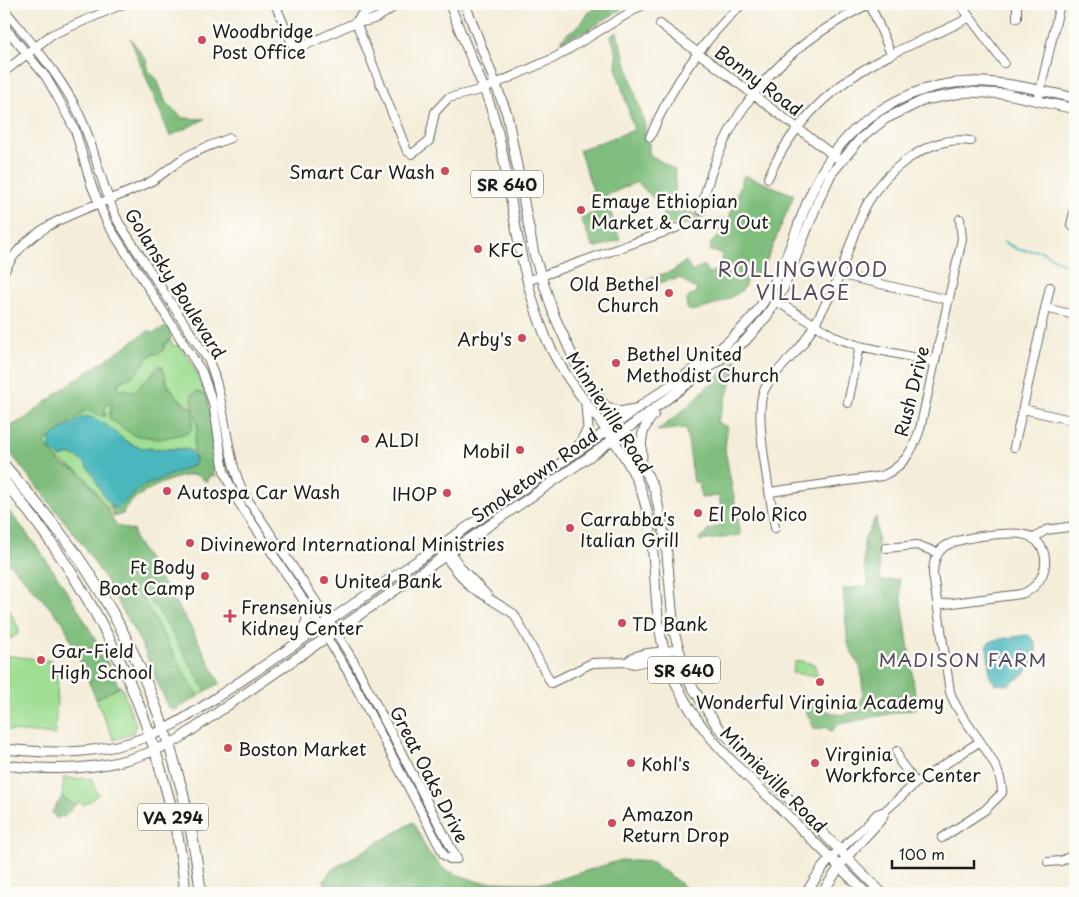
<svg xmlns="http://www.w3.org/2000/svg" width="1079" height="897" viewBox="0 0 1079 897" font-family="'Playpen Sans',sans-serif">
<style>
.green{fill:#9fde93;stroke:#5e7d58}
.forest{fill:#7fbd7d;stroke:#4e6c4c}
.water{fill:#48b7bd;stroke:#326a6c}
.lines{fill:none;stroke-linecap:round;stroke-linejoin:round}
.stream{stroke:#48b7bd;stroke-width:2}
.minor-casing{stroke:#68655e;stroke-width:10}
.major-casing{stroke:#68655e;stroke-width:11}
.highway-casing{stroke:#68655e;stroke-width:12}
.minor{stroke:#fff;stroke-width:8}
.major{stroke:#fff;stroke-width:9}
.highway{stroke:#fff;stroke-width:10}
.poi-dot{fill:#d1495b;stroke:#fdfcf7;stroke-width:2}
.labels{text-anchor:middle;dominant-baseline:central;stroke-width:5;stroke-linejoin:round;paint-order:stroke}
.shield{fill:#fdfcf7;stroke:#605f5e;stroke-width:1}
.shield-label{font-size:16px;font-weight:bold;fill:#1c1c1c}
.poi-label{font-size:18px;fill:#1c1c1c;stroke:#fdfcf7;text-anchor:start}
.street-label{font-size:18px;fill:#1c1c1c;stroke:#fdfcf7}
.neighbourhood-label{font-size:19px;letter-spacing:1px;fill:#554a61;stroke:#fdfcf7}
.quarter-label{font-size:20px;letter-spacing:1px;fill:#554a61;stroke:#fdfcf7}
</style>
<rect width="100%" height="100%" fill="#fdfcf7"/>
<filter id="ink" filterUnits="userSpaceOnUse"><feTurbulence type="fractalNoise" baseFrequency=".02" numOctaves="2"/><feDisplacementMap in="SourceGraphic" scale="10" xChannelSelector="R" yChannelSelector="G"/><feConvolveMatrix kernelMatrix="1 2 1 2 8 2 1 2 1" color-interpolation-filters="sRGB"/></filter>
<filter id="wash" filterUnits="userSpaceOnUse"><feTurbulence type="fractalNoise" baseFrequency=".0096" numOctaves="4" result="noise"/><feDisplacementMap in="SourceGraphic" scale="20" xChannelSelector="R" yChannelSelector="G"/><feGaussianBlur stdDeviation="1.12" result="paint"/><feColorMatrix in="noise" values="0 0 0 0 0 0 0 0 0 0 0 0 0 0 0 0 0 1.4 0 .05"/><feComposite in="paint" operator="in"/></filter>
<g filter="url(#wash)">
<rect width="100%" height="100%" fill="#f4edd9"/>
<path class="green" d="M170,340L173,346L180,345L192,363L207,396L191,399C200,415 198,436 193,452L186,449L140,448L127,442L91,417L65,455C88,452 102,489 111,505V510L107,508C98,497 90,479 78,471C65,463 52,460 45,445L46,441L86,410L106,415L104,409L109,403L112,405L110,414L192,429L193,414L190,405C173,399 167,381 159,365L142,385L133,392L125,389L120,391L118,388V383L134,375L151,355L160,353L164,345Z
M142,593L159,611L206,691L199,696L190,684L141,595Z
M4,600L19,629L18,634L4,642Z
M4,655L52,661L58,677L55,735L4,730Z
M800,661L814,664L818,676L792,673L795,662Z
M121,686L136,725L133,733L114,740L96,699Z
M64,777L75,779L91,778L98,795L84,805L79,802L75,805L62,797Z"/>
<path class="forest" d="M607,4H630L586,31L561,41C567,31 572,32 579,25C593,11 584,10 607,4Z
M617,32L645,126V136L649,139V154L675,170V208L705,216L697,224H665L660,205L637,182L605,196L620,240L598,247L592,246L581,218L597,212L590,192L593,190L579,150L634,130L616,67L617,56L611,36Z
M130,38L146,60L149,72L157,79L166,103L183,118L205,119L170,136Z
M744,175L794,195L760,276L746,281C746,282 744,288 743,289C736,297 697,315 687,309C685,300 688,295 697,293L695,287H692L680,278L651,285L647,281L649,278L673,271L686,261L692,272L704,265L708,274L723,266L722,253L710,251L711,243L721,235L719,219L728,221Z
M167,327L170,329L171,339L164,345V349L160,353L151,355L134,375L118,383V388L120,391L125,389L133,392L162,365L168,386L183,403L193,409L192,429L188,433L160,439L133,435L109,418L112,405L109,403L104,409L105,417L86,410L46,441L45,445L61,464L77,471L85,478L107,508L113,521L118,526L134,531V538L189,624L220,683L206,691L159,611L142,593L141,596L190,684L199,696L175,710L168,707L142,645L103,576L83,545L4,445V430L26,418L65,387L150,330L152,333Z
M735,359L739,363L717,422L727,427L725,450L741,535L700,541L699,538L706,535L708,530L724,523L719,496L701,498L699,482H694L686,428L657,431L685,409Z
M197,391L207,396L218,466L212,471L215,477L210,475L207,483L206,480H203L199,476C182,470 126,496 123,514L113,517L111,505L114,507L120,505L143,486L194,465V440L198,429L191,395Z
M4,505C50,560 89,622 119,687L96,699L63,622L10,564L4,563Z
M876,517L880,581L899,579L917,708L836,725L832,732L826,727L814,730C812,720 806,715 804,706L811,701C832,712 834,720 859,710L863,693L861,669L848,645L843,589L869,586L864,564V540Z
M62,797L75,805L64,817L60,816L57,819L52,812Z
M413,822L428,852L445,870L479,882L547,883L621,860L652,862L693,893H331L324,881L331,870Z"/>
<path class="water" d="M82,417C101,414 115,436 131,444C148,453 170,447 189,450L195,456L194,465L143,486L117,508L114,507C95,493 97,463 69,454L60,458L49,449L51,437Z
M1026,635C1032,637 1035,640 1036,646C1040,665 1021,676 1008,685L995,684L990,677L987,644L994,640Z"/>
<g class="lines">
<path class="stream" d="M1004,242L1019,250L1041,251L1075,270"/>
</g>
</g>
<g filter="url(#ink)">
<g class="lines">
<g class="minor-casing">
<path id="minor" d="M275,4L295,50L356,22C372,23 385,14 397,4
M870,4L891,54
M960,4L1004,63
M1017,4V18
M4,9C33,45 66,81 84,125C97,158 103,191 119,223L209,361C227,404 224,452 244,494L329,621L354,662L457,859H450L444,855L348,672L304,601L235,497L224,471L213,403L202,372L107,223L91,184L75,130L58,98L46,77L4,26
M356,22L407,151L412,154L429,141L435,112L448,98L484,89L554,58L644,4
M356,22L361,15L385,4
M660,24L837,158
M4,72L51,35L123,4
M1038,100L1060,4
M650,137C672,85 701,42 742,4
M768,178C793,121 835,82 890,55C916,41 944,32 970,17
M1075,207L1071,225L1075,228
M701,210C722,112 781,47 869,4
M4,272C31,216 100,208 150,182C161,176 170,167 181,160C195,150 213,145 230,138
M838,274L949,300
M527,281L676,228
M776,301L837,338L860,346L935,362
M1045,308L1075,315
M848,403L860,346
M1023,409L1075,421
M1014,447L1050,287
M770,492L882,476C903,467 913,451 920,429L962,239L960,219
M775,528C771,497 754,420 763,393C770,375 789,361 801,346C810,334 817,320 824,307C856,253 850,199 908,159C928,145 947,138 971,141
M1033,539L1046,530L1075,526
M444,543L462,569L487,595
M437,547L469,586L514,614L551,683L592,663L627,662L634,664L660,658L664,652
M886,548L917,545L938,553
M937,605L1021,594C1045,587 1056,552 1031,537C1016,529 958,537 944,547C936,553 933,564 933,574L950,692C961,725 1003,758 1002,793L985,810L942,838
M627,662C640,650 662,653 678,649
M897,751L900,762L916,783
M840,850L877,814L885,811L916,783L979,742
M847,857L882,819L885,811
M1048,862L1061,861L1075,854"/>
</g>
<g class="major-casing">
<path id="major" d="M450,4C465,49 489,91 499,137C514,205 519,275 547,340C570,393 617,432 639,485C660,538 650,596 664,650C681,716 729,759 776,804C806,834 836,863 866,893
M465,4L507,114L534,254L554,315L578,368L634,447L655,491L666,543L674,632L688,680L717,726L882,893
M607,407L620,412L635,409
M577,448L588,429L586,405
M642,457C640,439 642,428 654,414
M299,641L307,620L304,601
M4,749C54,754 101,755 149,736C178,725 203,706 229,689C276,658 322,626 368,594C458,533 550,473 638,408C675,381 718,356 749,321C806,256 793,169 876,113C944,67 1001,81 1075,98
M4,765C66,773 123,769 179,739L596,452L745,341L767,316L783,289L819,199L831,174L860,139L885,119L924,100L967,92L1007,94L1075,109
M806,893L823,867L834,855
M822,893L843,862"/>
</g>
<g class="highway-casing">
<path id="highway" d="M4,465C29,494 54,523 76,554C145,653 187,773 201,893
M4,481C77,568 131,664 162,774C173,812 183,853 185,893"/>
</g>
<use href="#minor" class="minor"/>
<use href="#major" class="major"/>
<use href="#highway" class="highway"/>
</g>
</g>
<g class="poi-dot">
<circle cx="202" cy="40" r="5"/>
<circle cx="445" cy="171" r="5"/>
<circle cx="581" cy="210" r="5"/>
<circle cx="478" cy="249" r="5"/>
<circle cx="669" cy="293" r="5"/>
<circle cx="522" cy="338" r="5"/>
<circle cx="616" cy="363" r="5"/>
<circle cx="365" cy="439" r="5"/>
<circle cx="520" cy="450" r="5"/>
<circle cx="167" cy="491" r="5"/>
<circle cx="447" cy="493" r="5"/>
<circle cx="698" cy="513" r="5"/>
<circle cx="570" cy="528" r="5"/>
<circle cx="190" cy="543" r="5"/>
<circle cx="205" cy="576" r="5"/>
<circle cx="324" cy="580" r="5"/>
<path d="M227.5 608.5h5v5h5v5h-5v5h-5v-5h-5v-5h5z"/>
<circle cx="622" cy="623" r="5"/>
<circle cx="41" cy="660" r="5"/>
<circle cx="820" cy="682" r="5"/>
<circle cx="228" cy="748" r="5"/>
<circle cx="631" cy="763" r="5"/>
<circle cx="815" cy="763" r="5"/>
<circle cx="612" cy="823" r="5"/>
</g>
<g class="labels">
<g class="shield">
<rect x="471" y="170.5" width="72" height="27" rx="4"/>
<rect x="648" y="656.5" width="72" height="27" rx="4"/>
<rect x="138" y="803.5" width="70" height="27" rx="4"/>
</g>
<g class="shield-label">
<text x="507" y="184">SR 640</text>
<text x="684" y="670">SR 640</text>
<text x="173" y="817">VA 294</text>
</g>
<g class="poi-label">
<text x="212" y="30">Woodbridge<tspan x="212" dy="21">Post Office</tspan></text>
<text x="435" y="171" text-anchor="end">Smart Car Wash</text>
<text x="591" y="200">Emaye Ethiopian<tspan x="591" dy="21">Market &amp; Carry Out</tspan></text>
<text x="488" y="249">KFC</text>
<text x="659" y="283" text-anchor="end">Old Bethel<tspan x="659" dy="21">Church</tspan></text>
<text x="512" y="338" text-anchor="end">Arby's</text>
<text x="626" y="353">Bethel United<tspan x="626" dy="21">Methodist Church</tspan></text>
<text x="375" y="439">ALDI</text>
<text x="510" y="450" text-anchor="end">Mobil</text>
<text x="177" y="491">Autospa Car Wash</text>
<text x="437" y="493" text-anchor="end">IHOP</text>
<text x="708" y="513">El Polo Rico</text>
<text x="580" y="518">Carrabba's<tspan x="580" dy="21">Italian Grill</tspan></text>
<text x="200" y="543">Divineword International Ministries</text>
<text x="195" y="566" text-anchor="end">Ft Body<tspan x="195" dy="21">Boot Camp</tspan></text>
<text x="334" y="580">United Bank</text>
<text x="241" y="606">Frensenius<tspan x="241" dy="21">Kidney Center</tspan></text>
<text x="632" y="623">TD Bank</text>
<text x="51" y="650">Gar-Field<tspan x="51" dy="21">High School</tspan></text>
<text x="820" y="701" text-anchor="middle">Wonderful Virginia Academy</text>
<text x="238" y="748">Boston Market</text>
<text x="825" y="753">Virginia<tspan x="825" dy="21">Workforce Center</tspan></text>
<text x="641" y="763">Kohl's</text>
<text x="622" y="813">Amazon<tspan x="622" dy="21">Return Drop</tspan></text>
</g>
<g class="street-label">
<text transform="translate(759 80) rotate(37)">Bonny Road</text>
<text transform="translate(176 283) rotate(58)">Golansky Boulevard</text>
<text transform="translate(911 391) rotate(-76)">Rush Drive</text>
<text transform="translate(610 412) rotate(57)">Minnieville Road</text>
<text transform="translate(534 475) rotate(-35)">Smoketown Road</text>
<text transform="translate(430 774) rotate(63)">Great Oaks Drive</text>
<text transform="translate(774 779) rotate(45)">Minnieville Road</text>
</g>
<g class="neighbourhood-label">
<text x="963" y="659">MADISON FARM</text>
</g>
<g class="quarter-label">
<text x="803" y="269">ROLLINGWOOD<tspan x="803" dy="23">VILLAGE</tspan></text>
</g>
</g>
<rect width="1079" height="897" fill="none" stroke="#fdfcf7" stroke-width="20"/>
<path d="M892 860v8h82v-8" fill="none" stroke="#1c1c1c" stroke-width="2.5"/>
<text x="899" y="860" font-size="15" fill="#1c1c1c" stroke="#fdfcf7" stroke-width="4" paint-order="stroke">100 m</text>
</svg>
